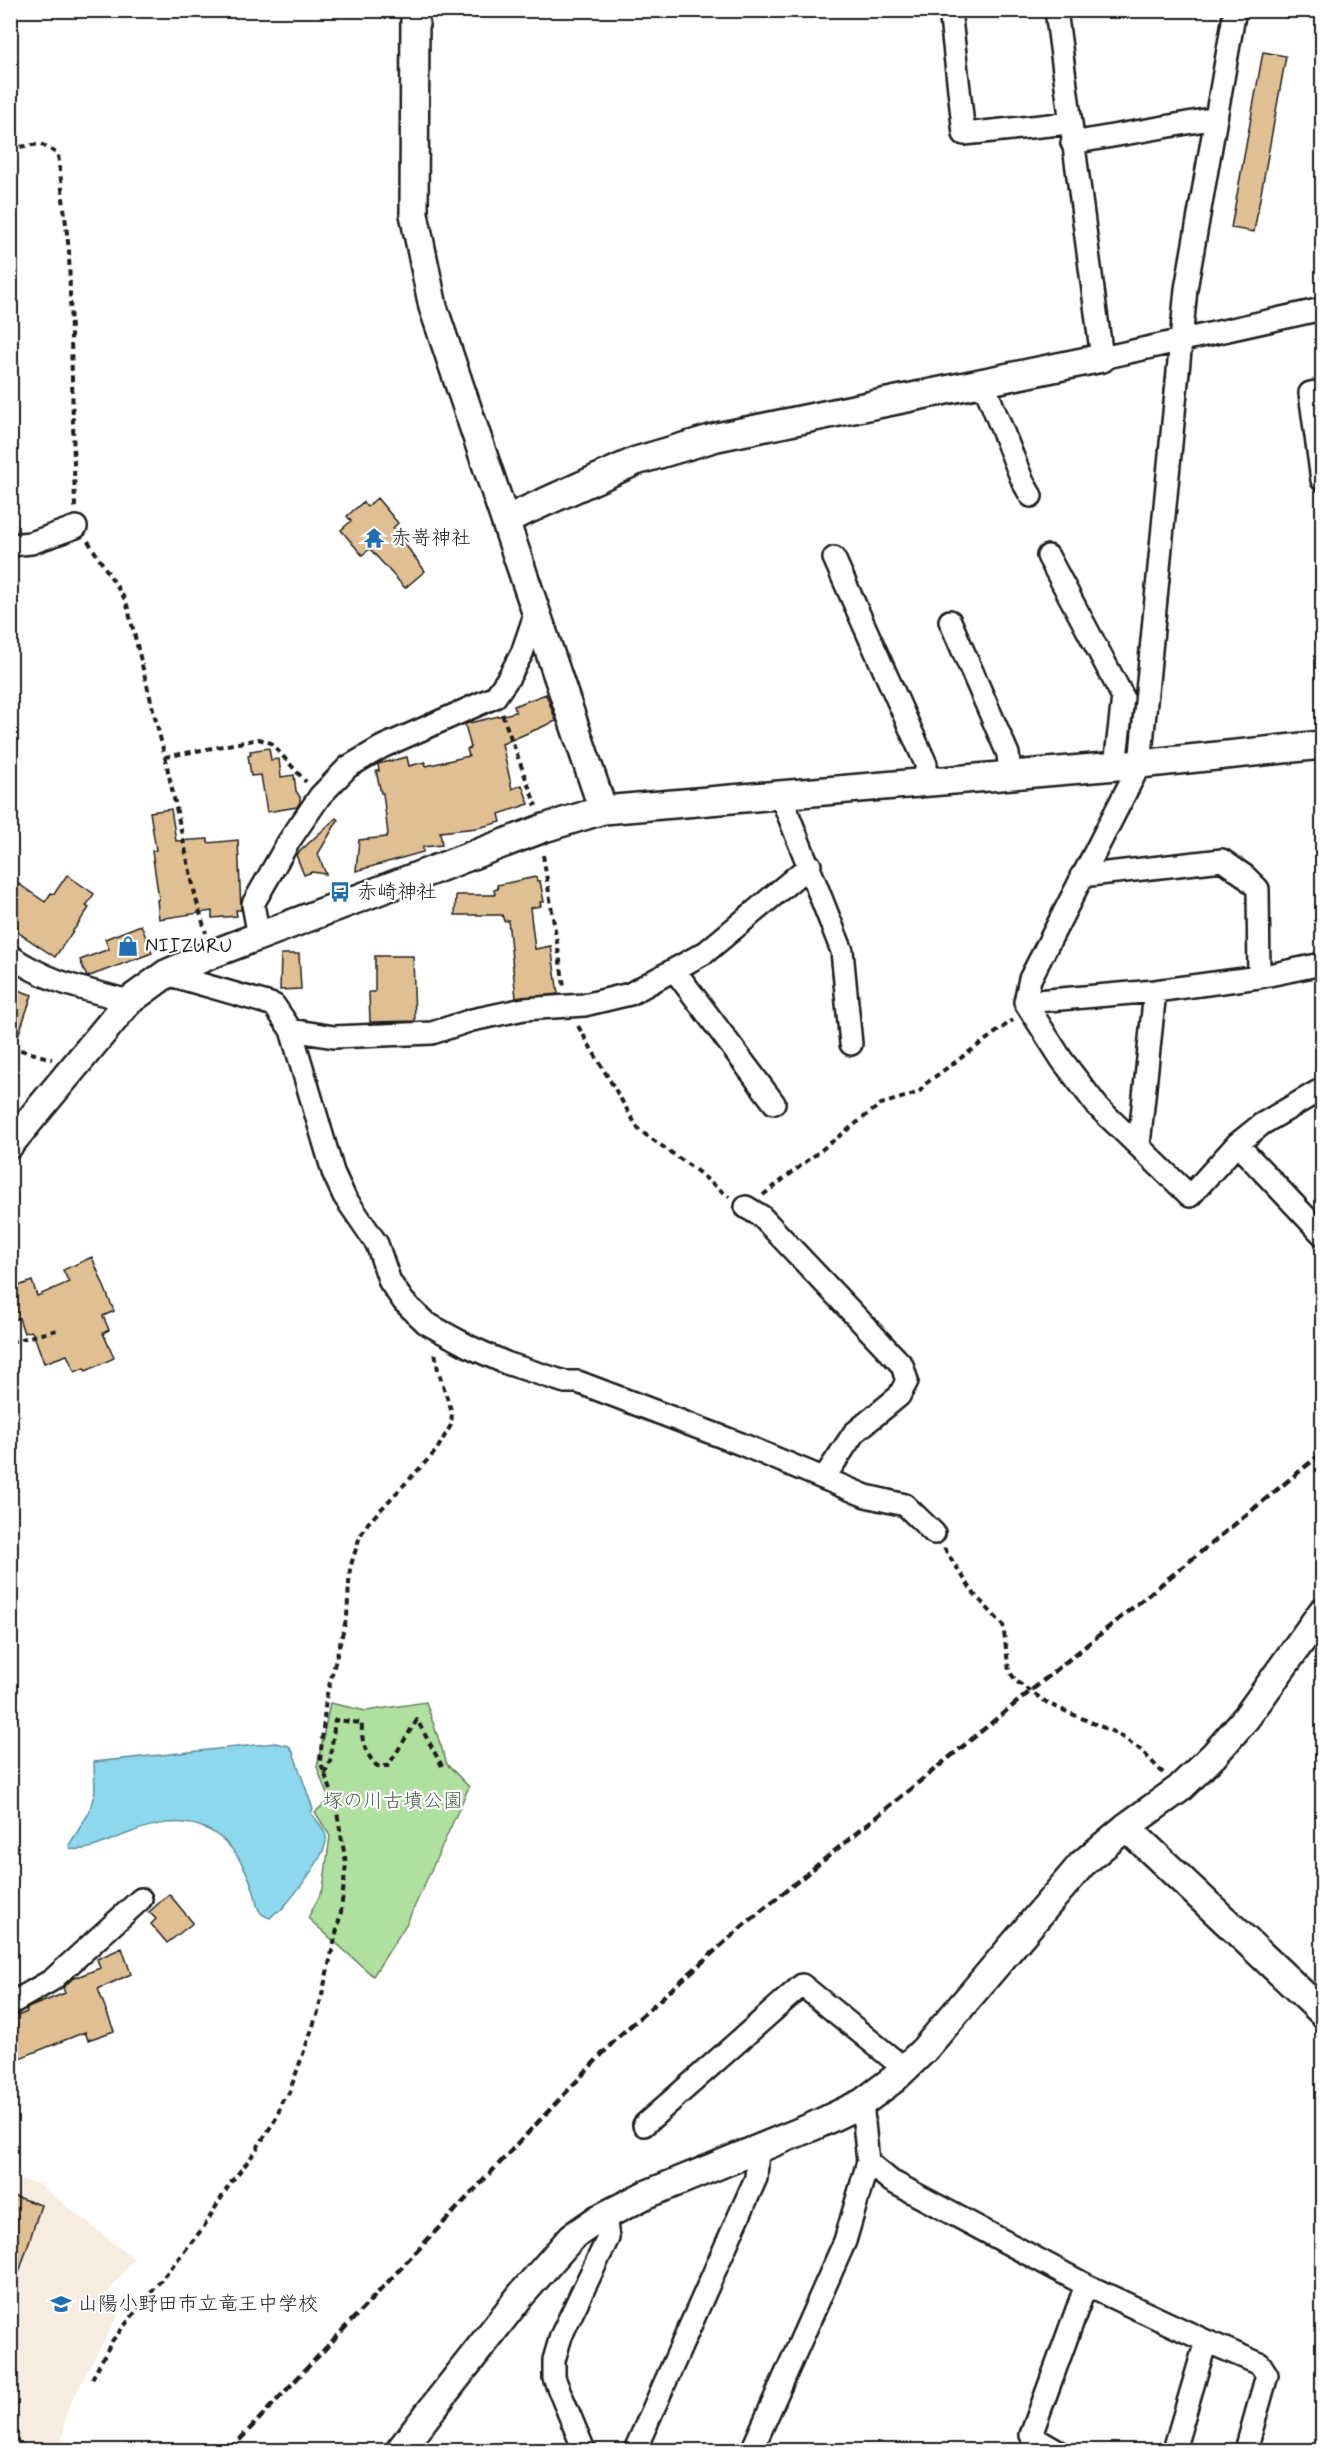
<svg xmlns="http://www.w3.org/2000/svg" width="1333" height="2461" viewBox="0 0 1333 2461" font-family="Mynerve,'Klee One',sans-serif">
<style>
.built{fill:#f6ecdf}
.green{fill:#b0e0a0;stroke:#667e5e;stroke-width:1.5}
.water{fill:#8dd8ed;stroke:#608d99;stroke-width:1.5}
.building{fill:#e0c093;stroke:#1c1c1c;stroke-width:1.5}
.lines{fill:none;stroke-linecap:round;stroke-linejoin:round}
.minor-casing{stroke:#1c1c1c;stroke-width:26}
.tertiary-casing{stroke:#1c1c1c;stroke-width:32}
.path{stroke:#1c1c1c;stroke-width:4;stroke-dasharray:6 4.5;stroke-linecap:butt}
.minor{stroke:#fff;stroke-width:21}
.tertiary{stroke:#fff;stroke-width:27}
.rail{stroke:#1c1c1c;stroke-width:4.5;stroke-dasharray:9 4.5;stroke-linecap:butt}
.labels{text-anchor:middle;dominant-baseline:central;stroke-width:4.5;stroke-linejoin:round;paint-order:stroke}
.poi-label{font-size:20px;fill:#1c1c1c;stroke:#fff;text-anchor:start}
.park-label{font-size:20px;fill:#50614a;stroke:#fff}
</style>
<rect width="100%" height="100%" fill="#fff"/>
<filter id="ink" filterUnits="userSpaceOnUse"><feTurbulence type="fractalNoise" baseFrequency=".0167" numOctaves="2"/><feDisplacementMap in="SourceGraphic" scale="12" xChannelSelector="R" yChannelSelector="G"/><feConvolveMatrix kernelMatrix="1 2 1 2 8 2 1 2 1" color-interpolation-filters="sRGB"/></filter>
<g filter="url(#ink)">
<path class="built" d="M10,2177L38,2184L134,2259L106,2294L118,2315L67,2409L60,2450H11Z"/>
<path class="green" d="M426,1702L447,1764L469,1787L407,1923L373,1976L308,1918L323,1889L330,1836L315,1812L329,1800L317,1767L330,1703L366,1711Z"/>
<path class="water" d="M275,1743L289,1746L293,1752L313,1809L311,1813C316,1820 325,1829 326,1837C329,1853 292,1898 280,1911L276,1912L270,1918C265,1916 261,1915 259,1910C256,1905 256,1898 254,1892C247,1868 232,1842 209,1830C181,1816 151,1824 124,1835C107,1841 89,1852 71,1849L69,1845L89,1813L95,1791L94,1762Z"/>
<path class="building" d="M1263,52L1286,56L1254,232L1231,228Z
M377,498L398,523L393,528L425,571L405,588L370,549L362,555L341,530L351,521L347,516L363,502L367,507Z
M546,694L556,721L502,744L512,789L522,785L529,804L499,814L501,822L477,828L440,832L442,845L423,847V852L356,871L359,840L386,837L388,834L383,793H381L376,771H379L378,764L407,757L409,766L425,762L426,766L469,756L467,749L471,748L465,724L516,712L514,706Z
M269,748L271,760L279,759L281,777L294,775L296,791L300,797V802L297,807L267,812L261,775L251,776L248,755H251L250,751Z
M171,809L176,841L208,839V843L238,840L241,910H236L237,916L212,918V911L159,919L157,900L159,899L152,851L156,850L150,812Z
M336,818L338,820L318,854L326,874L312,872L304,875L296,855Z
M67,875L94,894L86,906L89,908L55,957L10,927V878L45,902L51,893L54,894Z
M536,877L537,881H540L544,902H540L541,906L530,908L535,949L551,946L558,994L516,998L508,920L504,921L502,915H455L456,895H495L494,890L498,889L497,885Z
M141,925L152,953L87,977L80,960L109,949L105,939Z
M281,954H299L301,989L280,990Z
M375,956H413L415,1021L370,1022L369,992H375Z
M10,987L32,995L14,1048H10Z
M92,1257L114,1311L103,1316L109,1330L103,1333L114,1358L86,1371L84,1368L75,1372L67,1355L44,1363L34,1335L31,1331L24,1333L19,1318L10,1321V1289L32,1281L37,1296L69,1282L63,1270Z
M169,1894L193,1923L167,1943L151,1924L156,1919L149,1912Z
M122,1948L131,1974L98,1989L114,2031L88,2040L85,2032L10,2062V2019L27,2012L26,2010L30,2007L65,1993L63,1988L72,1979L100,1968L97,1959Z
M10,2195L41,2205L14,2288H10Z"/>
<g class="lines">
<g class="minor-casing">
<path id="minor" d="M950,10L964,134L1069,123
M1056,10L1102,358L1322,309
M1235,10L1186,289L1140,764L1030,979L1025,1002L1062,1060L1098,1107L1190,1196L1237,1144L1262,1124L1322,1089
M1072,143L1216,118
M983,382L1023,482L1031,496
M1322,391L1310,393L1322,480
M10,545L31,543L76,527
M1048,556L1123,697L1115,766
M834,558L926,764V782
M950,621L1008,754L1010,775
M780,794L842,951L851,1044
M1081,876L1222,860L1245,876L1258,889L1259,977
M259,937L253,904L289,841L320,796L348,767L382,747L495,697L509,677L522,653L536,612
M10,956C49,983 85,989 129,1001
M675,971L774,1103
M166,974L274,1005L291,1030L333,1172L344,1196L377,1244L390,1282L404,1302L426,1323L470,1347L506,1363L565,1382H578L741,1444L866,1496L905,1505L934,1533
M1025,1002L1155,991L1259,977L1322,964
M291,1030L334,1037L432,1033L472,1020L524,1009L584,1005L630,994L706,952L810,865
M1237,1144L1322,1234
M1139,1145L1155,991
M746,1207L761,1216L902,1365L907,1381L899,1396L854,1433L824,1478
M10,2004L52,1980L141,1899
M644,2125L802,1985L905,2069
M868,2162L891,2181L1086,2285L1206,2341L1260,2364L1267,2375L1246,2450
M584,2450L554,2378V2360L561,2336L608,2238L605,2216
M635,2450L756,2178L758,2149
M752,2450L845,2241L868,2162L862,2103
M1057,2450L1031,2435L1086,2285
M1174,2450L1206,2341"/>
</g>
<g class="tertiary-casing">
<path id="tertiary" d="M415,10L414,214L433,307L603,810
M505,520L636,461L717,437L1102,358
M10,1144L129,1001L166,974L212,954L544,828L603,810L1140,764L1322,745
M1126,1827L1322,2012
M400,2450L521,2295L572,2237L598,2219L645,2195L814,2126L862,2103L894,2079L924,2050L1082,1864L1126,1827L1179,1789L1214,1755L1246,1718L1322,1612"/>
</g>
<path class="path" d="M10,148L41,144L58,154L69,251L75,508
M88,541L126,601L165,757L196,899L206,933
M502,714L536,806
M165,757L259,739L271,743L306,782
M543,855L564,986
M578,1026L639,1130L693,1168L729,1197
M10,1047L52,1059
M763,1195L881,1104L911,1095L920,1091L925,1084L1013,1020
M10,1342L57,1330
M944,1548L975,1595L1003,1625L1009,1671L1017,1682L1049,1704L1116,1733L1141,1750L1163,1773
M325,1774L330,1762L335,1720L362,1723C361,1742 365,1753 377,1766H388L417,1720L442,1766
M92,2379L112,2341L203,2228L231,2182L250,2159L277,2117L282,2101L289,2093L318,2012L341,1912L346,1863L335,1801L320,1761L326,1698L347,1616L350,1568L360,1536L368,1523L436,1451L451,1425L452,1413L438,1370L435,1352"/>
<use href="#minor" class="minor"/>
<use href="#tertiary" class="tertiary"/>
<path class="rail" d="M230,2450L619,2036L744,1925L1322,1453"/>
</g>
</g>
<defs>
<g id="temple-bare" transform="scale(1.62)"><path d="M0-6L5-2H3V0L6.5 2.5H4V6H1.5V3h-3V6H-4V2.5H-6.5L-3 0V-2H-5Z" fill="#1f6fb2" stroke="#fff" stroke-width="2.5" paint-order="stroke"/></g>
<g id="bus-bare" transform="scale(1.62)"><path d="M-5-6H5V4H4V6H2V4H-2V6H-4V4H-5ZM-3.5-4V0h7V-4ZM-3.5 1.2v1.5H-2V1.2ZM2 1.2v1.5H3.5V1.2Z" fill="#1f6fb2" stroke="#fff" stroke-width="2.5" paint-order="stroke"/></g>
<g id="shop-bare" transform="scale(1.62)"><path d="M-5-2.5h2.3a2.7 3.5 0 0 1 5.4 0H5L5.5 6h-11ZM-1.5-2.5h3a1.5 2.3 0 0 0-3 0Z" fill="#1f6fb2" stroke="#fff" stroke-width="2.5" paint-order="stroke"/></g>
<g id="school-bare" transform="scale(1.62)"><path d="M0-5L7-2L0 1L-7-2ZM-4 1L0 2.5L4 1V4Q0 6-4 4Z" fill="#1f6fb2" stroke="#fff" stroke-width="2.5" paint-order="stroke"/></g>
</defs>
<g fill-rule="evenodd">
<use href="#temple-bare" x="374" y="538"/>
<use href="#bus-bare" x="340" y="892"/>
<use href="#shop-bare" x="128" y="946"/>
<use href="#school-bare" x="61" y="2304"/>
</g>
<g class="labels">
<g class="poi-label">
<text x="391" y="538">赤嵜神社</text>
<text x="357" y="892">赤崎神社</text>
<text x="145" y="946">NIIZURU</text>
<text x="78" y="2304">山陽小野田市立竜王中学校</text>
</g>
<g class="park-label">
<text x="393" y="1801">塚の川古墳公園</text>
</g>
</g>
<rect width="1333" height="2461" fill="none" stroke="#fff" stroke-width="36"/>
<rect x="18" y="18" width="1297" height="2425" fill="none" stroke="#1c1c1c" stroke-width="2" filter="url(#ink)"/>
</svg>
